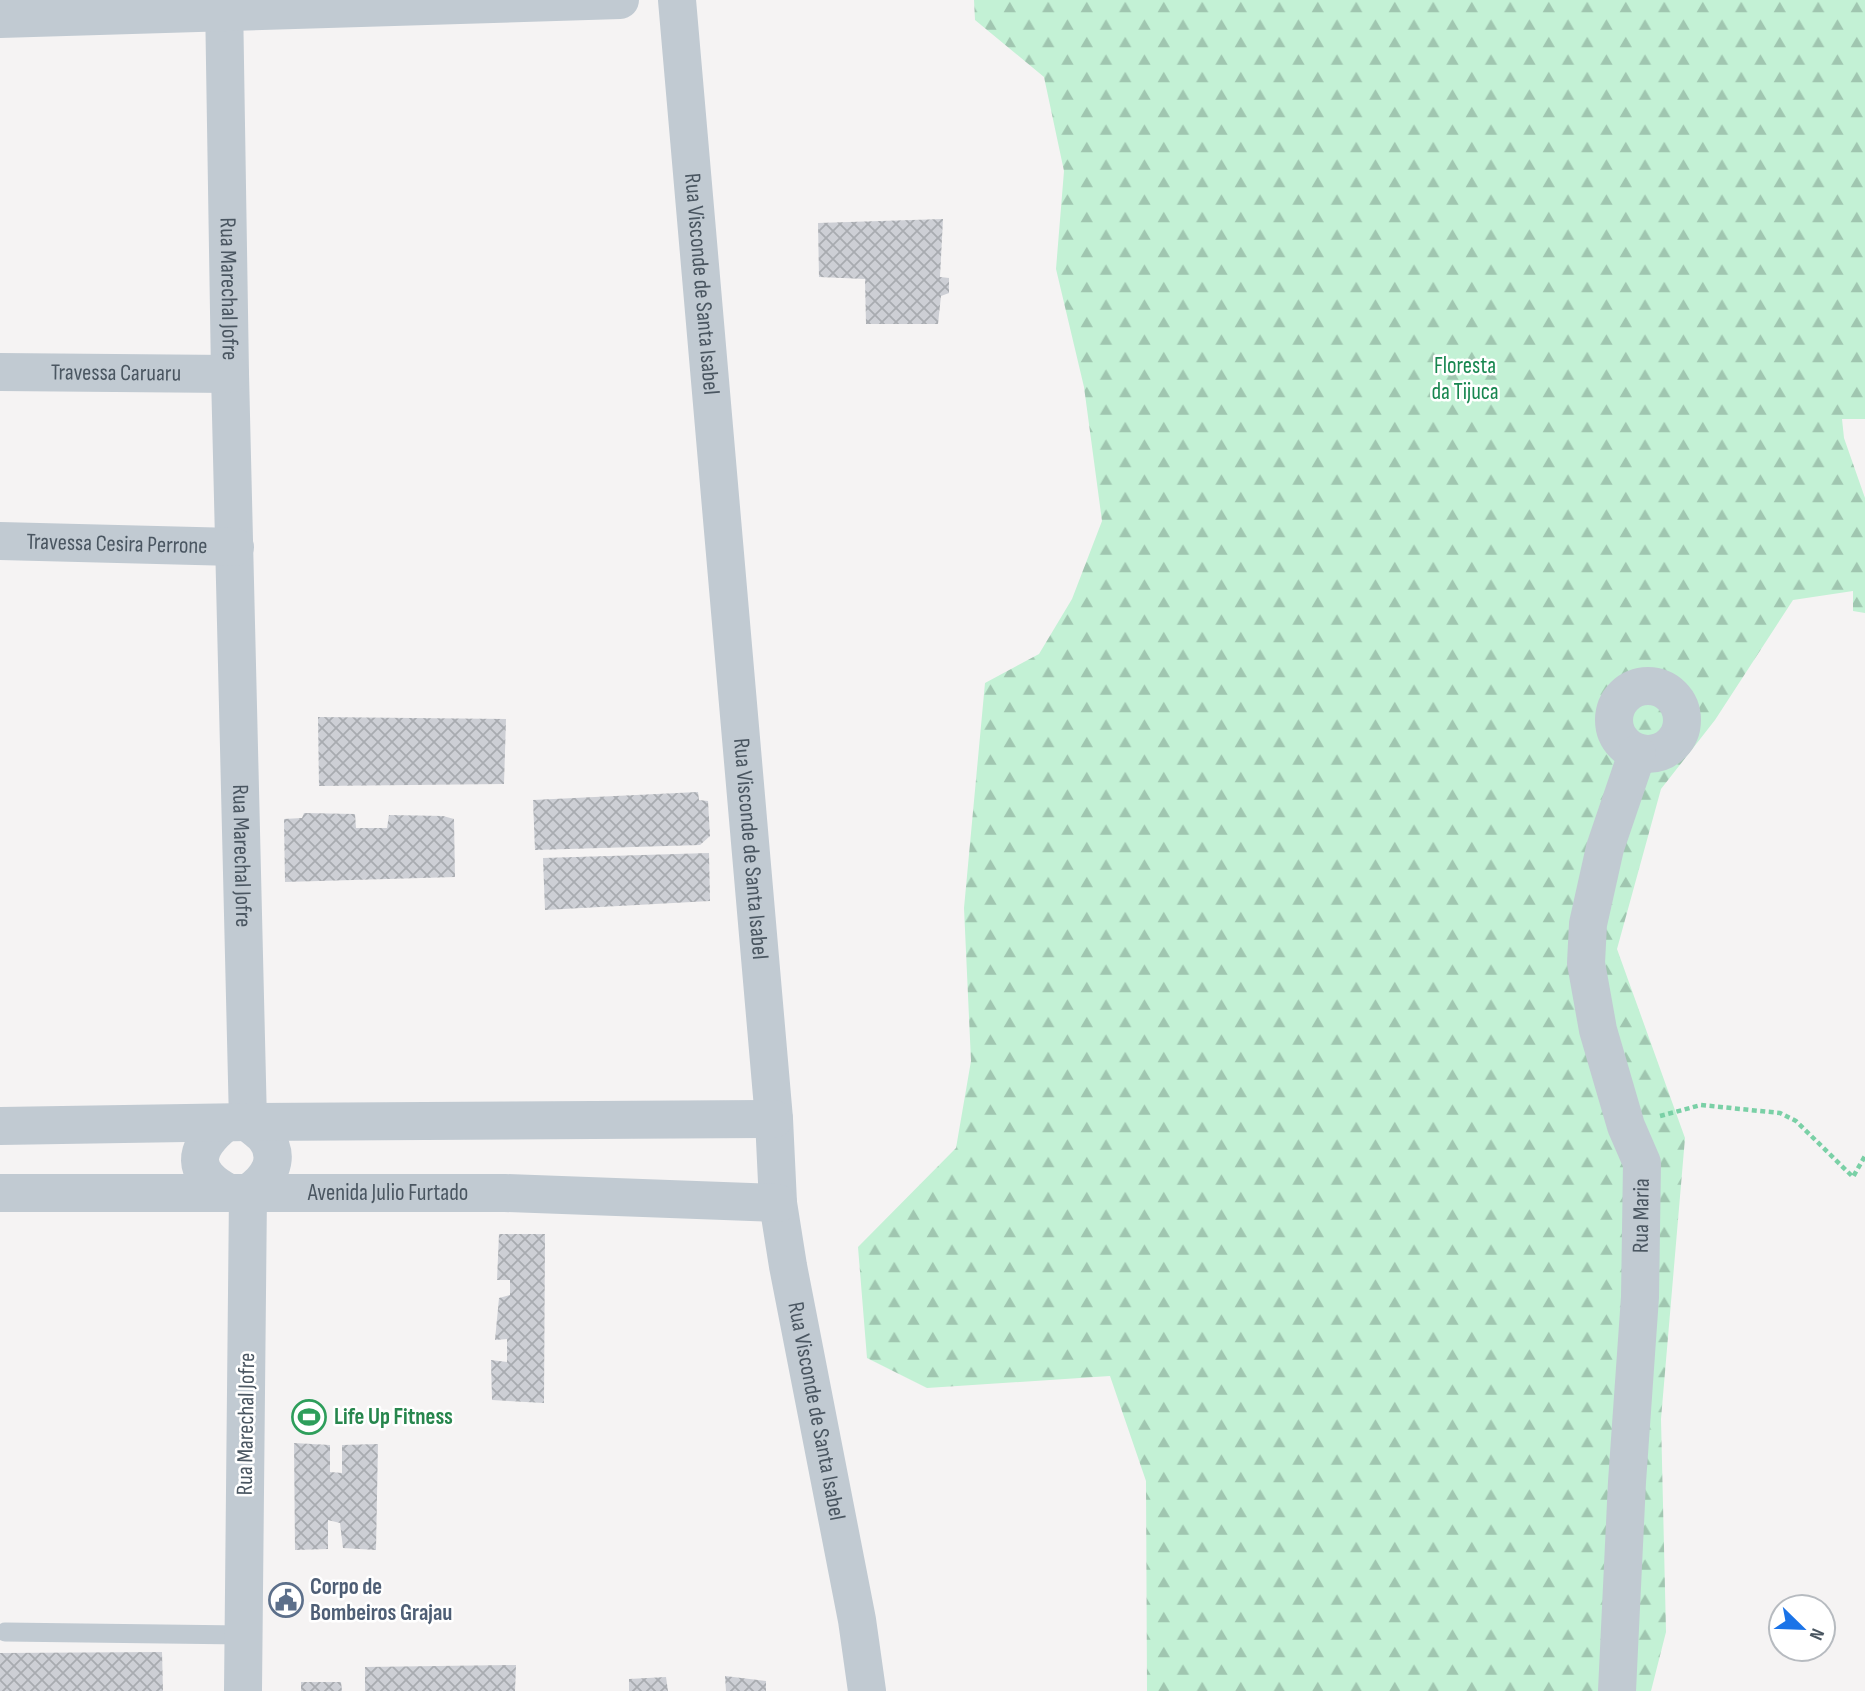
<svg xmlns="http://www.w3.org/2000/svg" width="1865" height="1691" viewBox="0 0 1865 1691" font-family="'Sofia Sans Condensed',sans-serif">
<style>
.forest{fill:url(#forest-firs)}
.building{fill:url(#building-cross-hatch)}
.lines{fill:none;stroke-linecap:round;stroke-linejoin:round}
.path{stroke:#7ad0a6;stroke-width:4.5;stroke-dasharray:5 3.5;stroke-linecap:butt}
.service{stroke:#c1cad2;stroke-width:19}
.minor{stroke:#c1cad2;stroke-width:38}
.labels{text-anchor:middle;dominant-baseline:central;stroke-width:5;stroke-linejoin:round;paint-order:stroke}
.street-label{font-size:23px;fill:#4a5661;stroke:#fff}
.park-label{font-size:23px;fill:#17864f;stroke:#fff}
.leisure-label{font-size:23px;font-weight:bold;fill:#27864d;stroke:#fff;text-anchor:start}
.service-label{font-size:23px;font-weight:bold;fill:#4e5e75;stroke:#fff;text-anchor:start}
</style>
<defs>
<pattern id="forest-firs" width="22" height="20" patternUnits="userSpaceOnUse" patternTransform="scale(1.75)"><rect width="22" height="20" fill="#c3f1d5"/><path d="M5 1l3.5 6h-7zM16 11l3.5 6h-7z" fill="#a0c6b0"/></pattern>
<pattern id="building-cross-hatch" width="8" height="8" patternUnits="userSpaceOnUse" patternTransform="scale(1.75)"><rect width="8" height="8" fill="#cdcfd5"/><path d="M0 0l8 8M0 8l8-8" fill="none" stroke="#a8abb0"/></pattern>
</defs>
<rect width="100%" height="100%" fill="#f5f3f3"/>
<path class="forest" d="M974,0H1865V419H1842L1844,438L1865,498V613L1853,611V591L1793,600L1715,720L1661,789L1617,949L1685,1138L1661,1419L1666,1632L1651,1691H1147L1146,1481L1110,1376L927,1388L867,1358L858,1247L956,1148L971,1061L964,908L985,683L1039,654L1072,599L1102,521L1084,387L1056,269L1064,171L1044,77L975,20Z"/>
<path class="building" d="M943,219L940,277L949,278V293L941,296L938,324H866L865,279L819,277L818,223Z
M318,717L506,719L504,784L319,786Z
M698,792L699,800L708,801L710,836L700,845L535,850L533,800Z
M304,813L355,814L356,828H387L389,815L443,816L454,819L455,877L285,882L284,819L302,818Z
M709,853L710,901L545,910L543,858Z
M499,1234H545L544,1403L492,1400L491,1360L507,1362V1339L495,1340L499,1298L510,1295V1280H497Z
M294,1443L330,1445V1472L342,1473V1445L378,1444L376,1550L343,1548L340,1523L328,1520V1549L295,1550Z
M162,1652L163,1691H0V1653Z
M516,1665L515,1691H365V1667Z
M725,1676L766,1681V1691H726Z
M666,1677L668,1691H629V1679Z
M301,1682H341L342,1691H301Z"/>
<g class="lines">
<path class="path" d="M1660,1116L1701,1105L1780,1113L1796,1121L1853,1177L1865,1156"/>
<path class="service" d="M5,1632L243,1635"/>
<g class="minor">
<path id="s1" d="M224,0L230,374L248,1122C253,1127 260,1131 265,1137C282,1159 268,1180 248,1193L243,1691"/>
<path id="s2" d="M677,0L774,1119L778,1203L788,1266L857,1620L867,1691"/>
<path d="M0,19L620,0"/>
<path id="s3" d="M0,372L230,374"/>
<path id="s4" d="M0,541L235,547"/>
<circle cx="1648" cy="720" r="34"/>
<path d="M225,1123C192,1149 190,1173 229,1193"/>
<path d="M0,1126L248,1122L774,1119"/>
<path id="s5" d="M0,1193H505L778,1203"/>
<path id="s6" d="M1617,1691L1627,1482L1640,1297L1642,1163L1626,1126L1598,1030L1586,963L1588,924L1605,848L1637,754"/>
</g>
</g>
<defs>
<g id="stadium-ring" transform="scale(1.75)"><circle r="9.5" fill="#fff" stroke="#2e9e5b" stroke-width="1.5"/><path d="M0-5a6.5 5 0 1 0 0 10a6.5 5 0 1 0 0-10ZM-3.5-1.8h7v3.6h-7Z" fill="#2e9e5b"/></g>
<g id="civic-ring" transform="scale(1.75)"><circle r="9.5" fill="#fff" stroke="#5c6f8a" stroke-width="1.5"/><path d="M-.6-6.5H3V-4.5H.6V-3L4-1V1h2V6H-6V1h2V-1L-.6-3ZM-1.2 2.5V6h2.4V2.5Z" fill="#5c6f8a"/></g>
</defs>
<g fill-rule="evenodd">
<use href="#stadium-ring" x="309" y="1417"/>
<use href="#civic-ring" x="286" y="1600"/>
</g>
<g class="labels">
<g class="street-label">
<text stroke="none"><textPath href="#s2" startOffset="285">Rua Visconde de Santa Isabel</textPath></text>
<text stroke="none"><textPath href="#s1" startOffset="289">Rua Marechal Jofre</textPath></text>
<text stroke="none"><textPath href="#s3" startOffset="116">Travessa Caruaru</textPath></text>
<text stroke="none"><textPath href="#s4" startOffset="117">Travessa Cesira Perrone</textPath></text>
<text stroke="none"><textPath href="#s2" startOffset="852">Rua Visconde de Santa Isabel</textPath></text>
<text stroke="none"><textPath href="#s1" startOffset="856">Rua Marechal Jofre</textPath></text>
<text stroke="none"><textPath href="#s5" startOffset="388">Avenida Julio Furtado</textPath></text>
<text stroke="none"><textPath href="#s6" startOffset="476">Rua Maria</textPath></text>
<text stroke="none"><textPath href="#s2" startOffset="1419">Rua Visconde de Santa Isabel</textPath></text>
<text transform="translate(246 1424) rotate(-89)">Rua Marechal Jofre</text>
</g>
<g class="park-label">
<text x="1465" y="366">Floresta<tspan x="1465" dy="26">da Tijuca</tspan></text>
</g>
<g class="leisure-label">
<text x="334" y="1417">Life Up Fitness</text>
</g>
<g class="service-label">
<text x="310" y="1587">Corpo de<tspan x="310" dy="26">Bombeiros Grajau</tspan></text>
</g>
</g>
<g transform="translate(1802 1628) rotate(113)"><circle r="33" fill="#ffffff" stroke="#b7bbc0" stroke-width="2"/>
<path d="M0-5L12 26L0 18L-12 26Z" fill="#1a73e8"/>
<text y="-10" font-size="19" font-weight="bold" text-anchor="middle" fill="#4a5661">N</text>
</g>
</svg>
